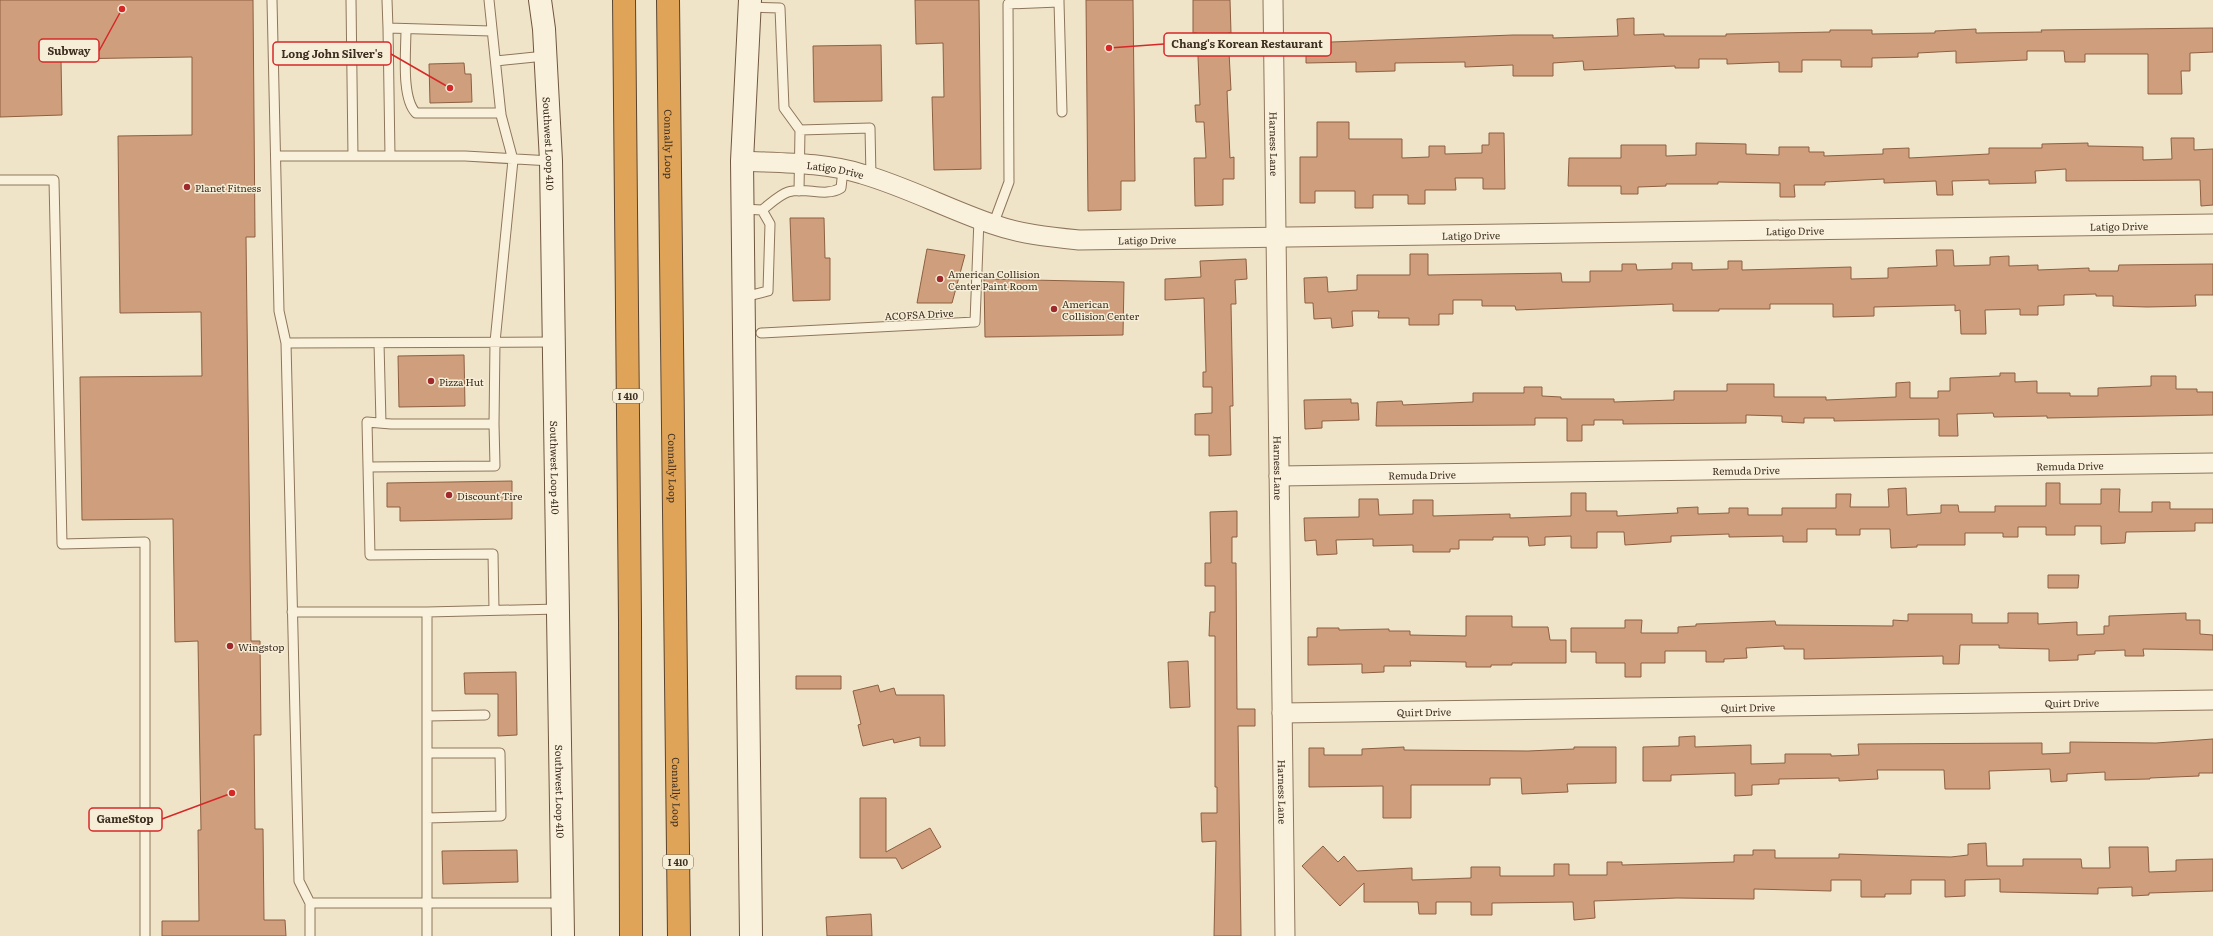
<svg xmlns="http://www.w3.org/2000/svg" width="2213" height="936" viewBox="0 0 2213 936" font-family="Literata,serif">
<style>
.building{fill:#cf9f7d;stroke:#8d5f41}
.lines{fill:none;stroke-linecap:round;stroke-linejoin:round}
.lane-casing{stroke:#8d765c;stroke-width:11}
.street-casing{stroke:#8d765c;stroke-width:21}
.secondary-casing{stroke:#6f573f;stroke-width:24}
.highway-casing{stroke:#5b4430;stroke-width:24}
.lane{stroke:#faf1dc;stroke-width:9}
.street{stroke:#faf1dc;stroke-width:19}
.secondary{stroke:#faf1dc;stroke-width:22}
.highway{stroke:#e0a458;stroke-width:22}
.poi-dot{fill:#9e2a2b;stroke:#f7eed8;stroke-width:1.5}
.labels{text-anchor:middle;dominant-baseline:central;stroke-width:3;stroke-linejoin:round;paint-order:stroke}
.shield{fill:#f7eed8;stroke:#756857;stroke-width:1}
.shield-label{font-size:9px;font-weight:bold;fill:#3d2e20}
.street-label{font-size:10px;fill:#3d2e20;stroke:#f7eed8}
.poi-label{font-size:10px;fill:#3d2e20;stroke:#f7eed8;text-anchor:start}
.leader{fill:none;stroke:#d62828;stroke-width:1.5}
.callout-dot{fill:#d62828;stroke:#f7eed8;stroke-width:1.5}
.callout{fill:#f7eed8;stroke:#d62828;stroke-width:1.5}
.callout-label{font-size:11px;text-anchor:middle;font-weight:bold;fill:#3d2e20}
</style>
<rect width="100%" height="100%" fill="#f0e4c8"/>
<path class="building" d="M0,0H253L255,237H246L251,641H260L261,735H254L255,829H263L264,920H285L286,936H162V921H199L198,830H201L198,641L175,642L173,519L82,520L80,377L202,376L201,312L120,313L118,136L192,135V57L61,59L62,115L0,117Z
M915,0H979L981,169L934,170L932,97H944L943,43L916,44Z
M1086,0H1133L1135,181H1121V210L1088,211Z
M1193,0H1230L1231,33H1228L1231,90L1227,91L1230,158L1234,157V179H1223V205L1195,206L1194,158H1206L1204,122H1196L1195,105H1200L1197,33H1193Z
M1634,18V35L1664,34V36H1726V34L1830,32V30H1872V34L1935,33V31L1976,29V33L2042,32L2041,30L2213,28V52L2190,53V71H2181L2182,94H2148V54H2085V62H2065L2064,51H2027V60L1956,63V51L1918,53V57L1872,58V67H1841V60H1802V72H1779V62L1727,64V59H1699V68H1675V66L1584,70L1583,61L1553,63V76H1513V65L1465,67V62L1395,63V71L1356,72V62L1306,63V43L1513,35H1553V38L1618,36L1617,19Z
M881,45L882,101L814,102L813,46Z
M464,63L465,74H471L472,102L430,103L429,64Z
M1317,122H1349V139H1402V158L1429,157V146H1445V154L1482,153V145H1489V133H1504L1505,189H1483V178H1455L1456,190H1425V204H1408V195H1373V208H1355V191H1315V203H1300V157H1317Z
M2171,138H2194V150L2213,149V205L2201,206L2200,180L2066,181V169L2035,171L2036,183L1989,184V180L1952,181L1953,195H1937L1936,181L1884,183V179L1825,182V185H1794L1795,197H1780V183L1718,182V184H1666V186L1638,187V194H1621V186H1568L1569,158H1621V145H1666V156L1696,155V143L1746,144V154L1779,155V147H1809V152H1824V156L1883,154V149L1909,148V158L1989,154V148H2042V144L2088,143V146L2143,147V160L2172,159Z
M790,218H824L825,258H830V300L793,301Z
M927,249L965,255L952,303H917Z
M1936,250H1953L1954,266L1990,265V257L2009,256V266L2038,265V270L2089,268V271H2118L2119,265L2213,264V295H2195L2196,306L2147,307L2113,306V296H2096V294L2064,295V305L2038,306V315H2020V309L1985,310L1986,334H1961L1960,310L1955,311V305L1874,307V316L1833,317V304H1770V309H1719V311H1673V304L1516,310L1515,306H1482V300H1453V314H1439V325H1409V318H1378L1379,311H1352L1353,326L1332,328L1331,318L1314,319L1313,303H1305L1304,278L1327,277L1328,292L1357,290V275H1410V254H1428V275L1561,273L1562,282H1590V271H1622V264H1636L1637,270L1672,269V263H1692V270L1728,269V261H1742V270L1851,267V279L1888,278V268L1937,266Z
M1246,259L1247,279L1235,280L1236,304H1231L1233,406H1230L1231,455L1209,456V435H1195V414L1212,413V387H1203V372H1206L1204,298L1165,300V279L1201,277L1200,261Z
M984,279L1124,282L1123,335L985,337Z
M464,355L465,406L399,407L398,356Z
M2000,373H2015V382L2037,381V393H2070V396H2098V388L2151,386V376H2176V389H2197V392H2213V415L2047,418V416L1994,417L1993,413L1957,414L1958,436H1939V419L1834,421V418H1804V423L1782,422V416L1746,415V423L1623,424V420H1594V425H1582V441H1567V418H1535V425L1376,426L1377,402L1402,401L1403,405L1473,402V393H1524V387H1542V396L1561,397V399H1614V402L1674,400V391H1727V384H1774V397H1826V400L1896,397V383L1910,382V398H1938V391H1950V378L2000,376Z
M1351,399V403H1358L1359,420L1322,421V428L1305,429L1304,400Z
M512,481V519L400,521V507H387V483Z
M2046,483H2060V504H2101V489H2120L2119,512H2152V502H2170V509H2213V523H2195V531L2126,532L2125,543L2101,544V526H2075V535H2046V527H2018V537H2003V533H1965V545H1917V547L1891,548L1890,529H1860V535H1836V529H1807V542H1783V536L1729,537V534L1671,536V542L1625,545L1624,532H1597V548H1571V536L1545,537V545L1529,546L1528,537H1493V540H1459V549H1450V552H1413V545L1373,546V539L1336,540L1337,554L1317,555L1316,540L1305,541L1304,518L1359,517V499H1378L1379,515L1413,514V500H1433V516L1510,514V518L1571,516V493H1586V511H1617V516L1678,513L1677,508L1698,507V514L1729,513V508H1748V515H1782V508H1836V494H1851L1850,507H1889L1888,489L1906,488L1907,515L1941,513V505H1958L1959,512H1995V506H2046Z
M1237,511V537H1232V563H1236L1237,709H1255V726H1238L1241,936H1214L1216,841L1202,842L1201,813H1217V787H1215V636H1209L1210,612H1215V586H1205V563H1211L1210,512Z
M2048,575H2079L2078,588H2048Z
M2008,613H2038V624L2077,622V635L2104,634V626H2109V616L2186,613V620H2200V634L2213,635V650L2143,649L2144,656H2125V650L2095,651V654L2078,655V660L2049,661V649L1999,648V645H1960L1959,664H1943V656L1804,659V649H1784V646L1746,648L1747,658L1724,659V662H1706V651H1665V663H1641V677H1625V663H1596V652H1571V628H1625V620H1642L1641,633H1678V627L1696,626V624L1775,621L1776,625L1893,626V620L1908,621V614H1972V623H2008Z
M1466,616H1512V627H1548L1550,640H1566V663H1512V665H1491V667H1466V662L1410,661L1411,666H1384V672L1362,673V664L1308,665V637H1317V628H1339V630L1389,629V631H1410V635L1466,636Z
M1188,661L1190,707L1170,708L1168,662Z
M516,672L517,735L498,736V694H465L464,673Z
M796,676H841V689H796Z
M878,685L880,692L894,688L896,695H944L945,746H920V737L894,743L893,739L863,746L858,725L861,724L853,691Z
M1695,736V747L1751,745V764L1785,763V754H1831V756L1859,755L1858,744L2042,743V754L2070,753V742L2156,743L2213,739V773H2199V776L2150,778V779L2105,780V772L2067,774V781L2051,782L2050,769L1989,771L1990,789H1945L1944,770H1877L1878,779L1839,781V778L1779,779V784L1752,785V795L1735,796V773L1671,775V781H1643V747L1679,746V737Z
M1404,747V750L1528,751L1574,749V747H1616V783L1567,784L1568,792L1522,794L1521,778H1490V785H1411V818H1383V786L1309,787V748H1324V755H1362V749Z
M860,798H886V852L930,828L941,847L902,869L896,858H860Z
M1986,843L1987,866H2023V859H2081L2082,868H2110L2109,847H2148L2149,872L2176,871V860L2213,859V891L2149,893V895L2132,896V887L2098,888V894L2000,892V879L1965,880V896L1945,897V880H1911V894H1885V897H1861V880H1831V891L1754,889V899L1677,898L1594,901L1595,918L1574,920L1573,902L1492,903V915H1471V902H1436V914H1419L1418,902H1364V883L1340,906L1302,866L1323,846L1338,862L1344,856L1357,871L1412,868V880L1471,878V867H1500V876H1554V864H1569V875H1607V862H1622V865L1734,862V855H1753V850H1775V858H1839V854L1951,857L1968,855V844Z
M517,850L518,882L443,884L442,851Z
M871,914L872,936H827L826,917Z"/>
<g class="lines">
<g class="lane-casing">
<path id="lane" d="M272,0L279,311L286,343L299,881L310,903V936
M351,0L353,156
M387,0L388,28
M489,0L501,115L513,160L495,342L494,424H391L367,422L370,555L493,554L494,610
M1059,2L1062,112
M749,7L780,8L784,108L800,130L870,128L871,177
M406,29C406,51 401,98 416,113H501
M496,61L545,56
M276,156H465L551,161
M390,156L388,28L491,31
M0,180H54L62,544L145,542V936
M799,191L800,130
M742,209L762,210L770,224L768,291L744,297
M762,210C770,204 779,195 788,192C806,186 824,198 841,188L843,170
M993,225L1009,182L1008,4L1059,2V0
M761,333L975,322L979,219
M286,343L554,342
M379,343L381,423
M368,467L495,466L494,424
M292,612H427
M427,716L485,715
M427,818L501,816L500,753H427
M310,903H562
M427,936V612L558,609"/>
</g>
<g class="street-casing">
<g id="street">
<path id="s1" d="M1273,0L1285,936"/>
<path id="s2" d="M742,161C781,163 824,162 862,174C907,187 948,209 992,224C1020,234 1049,237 1079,240L2213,224"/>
<path id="s3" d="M1279,476L2213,463"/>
<path id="s4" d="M1282,713L2213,700"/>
</g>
</g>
<g class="secondary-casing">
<g id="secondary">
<path id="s5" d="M540,0L544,29L551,161L563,936"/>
<path d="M750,0L742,161L751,936"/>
</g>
</g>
<g class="highway-casing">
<g id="highway">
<path d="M624,0L630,620L631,936"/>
<path id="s6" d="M668,0L679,936"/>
</g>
</g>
<use href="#lane" class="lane"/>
<use href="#street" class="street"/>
<use href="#secondary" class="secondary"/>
<use href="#highway" class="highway"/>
</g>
<g class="poi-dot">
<circle cx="187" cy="187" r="4"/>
<circle cx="940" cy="279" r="4"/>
<circle cx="1054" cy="309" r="4"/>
<circle cx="431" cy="381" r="4"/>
<circle cx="449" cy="495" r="4"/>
<circle cx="230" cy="646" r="4"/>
</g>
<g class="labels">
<g class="shield">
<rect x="613" y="389" width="30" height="14" rx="3"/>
<rect x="663" y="855" width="30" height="14" rx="3"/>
</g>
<g class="shield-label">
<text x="628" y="396">I 410</text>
<text x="678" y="862">I 410</text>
</g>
<g class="street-label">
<text stroke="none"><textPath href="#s5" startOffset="144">Southwest Loop 410</textPath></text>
<text stroke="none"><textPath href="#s6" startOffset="144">Connally Loop</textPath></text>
<text stroke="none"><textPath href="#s1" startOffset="144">Harness Lane</textPath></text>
<text stroke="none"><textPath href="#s2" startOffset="94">Latigo Drive</textPath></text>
<text stroke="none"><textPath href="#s2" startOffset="1389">Latigo Drive</textPath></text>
<text stroke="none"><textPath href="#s2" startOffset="1065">Latigo Drive</textPath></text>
<text stroke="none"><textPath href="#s2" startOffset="741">Latigo Drive</textPath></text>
<text stroke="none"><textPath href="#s2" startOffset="417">Latigo Drive</textPath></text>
<text transform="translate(919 314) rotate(-3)">ACOFSA Drive</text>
<text stroke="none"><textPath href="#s3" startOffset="791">Remuda Drive</textPath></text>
<text stroke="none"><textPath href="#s5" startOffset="468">Southwest Loop 410</textPath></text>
<text stroke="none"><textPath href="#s6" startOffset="468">Connally Loop</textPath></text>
<text stroke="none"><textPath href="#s1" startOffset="468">Harness Lane</textPath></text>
<text stroke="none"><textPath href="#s3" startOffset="467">Remuda Drive</textPath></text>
<text stroke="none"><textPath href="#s3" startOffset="143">Remuda Drive</textPath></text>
<text stroke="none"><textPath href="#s4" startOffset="790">Quirt Drive</textPath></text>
<text stroke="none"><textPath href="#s4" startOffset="466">Quirt Drive</textPath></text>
<text stroke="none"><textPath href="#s4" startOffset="142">Quirt Drive</textPath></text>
<text stroke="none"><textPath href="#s5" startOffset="792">Southwest Loop 410</textPath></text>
<text stroke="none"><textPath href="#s6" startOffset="792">Connally Loop</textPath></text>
<text stroke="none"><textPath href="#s1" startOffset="792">Harness Lane</textPath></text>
</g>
<g class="poi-label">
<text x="195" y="187">Planet Fitness</text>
<text x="948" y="273">American Collision<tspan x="948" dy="12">Center Paint Room</tspan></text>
<text x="1062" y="303">American<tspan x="1062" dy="12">Collision Center</tspan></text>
<text x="439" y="381">Pizza Hut</text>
<text x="457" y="495">Discount Tire</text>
<text x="238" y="646">Wingstop</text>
</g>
</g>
<path class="leader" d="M1109 48L1164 44M122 9L99 51M450 88L391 54M232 793L162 819"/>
<g class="callout-dot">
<circle cx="1109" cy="48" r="4"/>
<circle cx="122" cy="9" r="4"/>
<circle cx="450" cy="88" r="4"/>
<circle cx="232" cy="793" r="4"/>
</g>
<g class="callout">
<rect x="1164" y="33" width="167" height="23" rx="4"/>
<rect x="39" y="39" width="60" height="23" rx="4"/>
<rect x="273" y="42" width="118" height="23" rx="4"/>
<rect x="89" y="808" width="73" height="23" rx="4"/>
</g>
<g class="callout-label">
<text x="1247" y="48">Chang's Korean Restaurant</text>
<text x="69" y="55">Subway</text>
<text x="332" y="58">Long John Silver's</text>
<text x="125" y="823">GameStop</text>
</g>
</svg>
